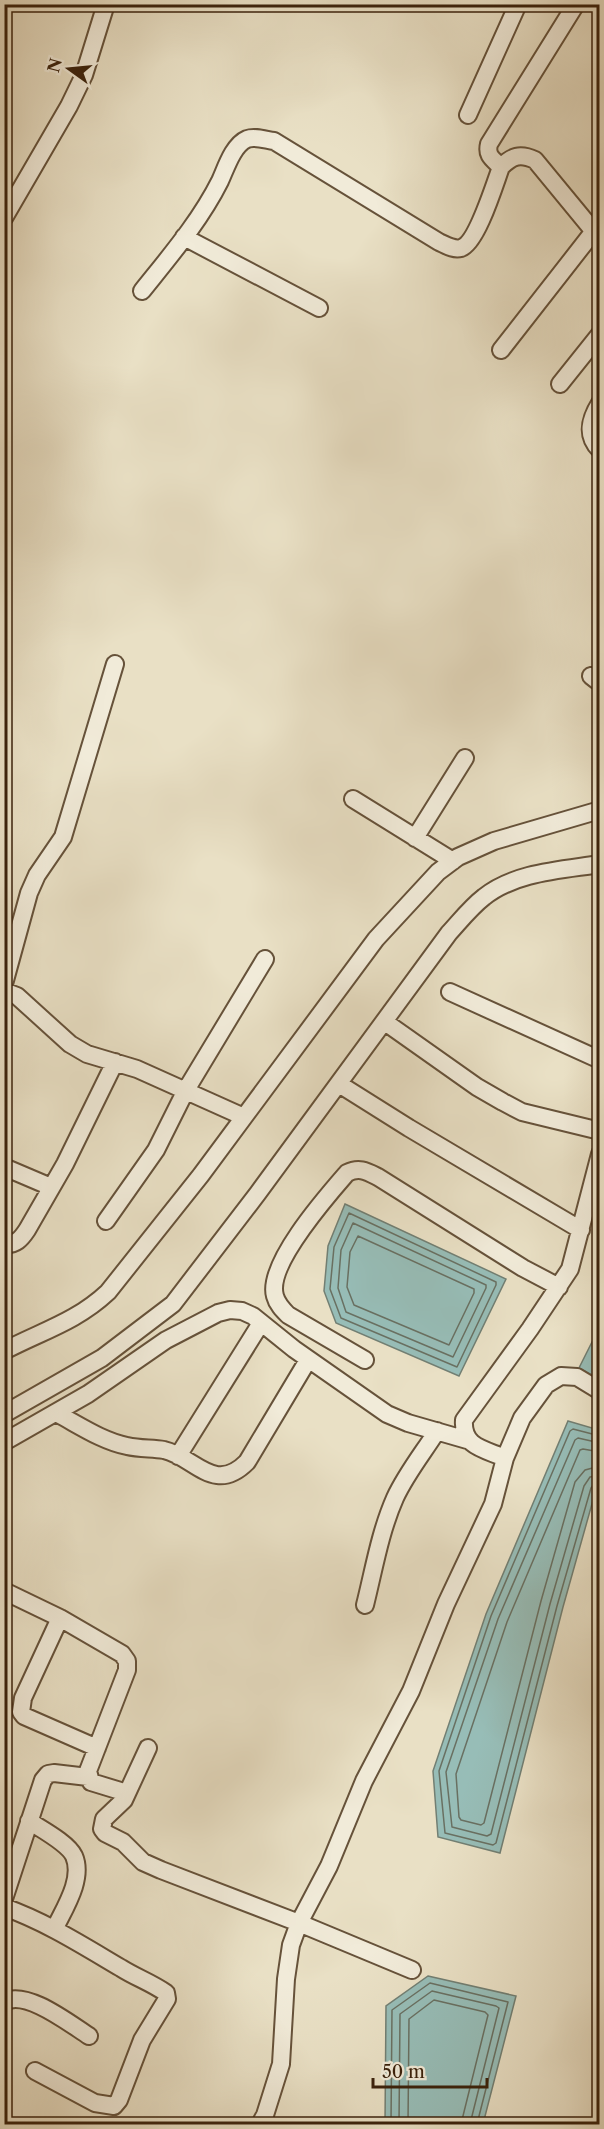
<svg xmlns="http://www.w3.org/2000/svg" width="604" height="2129" viewBox="0 0 604 2129" font-family="'Libre Caslon Text',serif">
<style>
.water{fill:#97bdb7;stroke:#727f73;stroke-width:1.5}
.lines{fill:none;stroke-linecap:round;stroke-linejoin:round}
.shore{stroke:#697062;stroke-width:1.5}
.street-casing{stroke:#66523a;stroke-width:20}
.street{stroke:#f1ebd9;stroke-width:16}
</style>
<rect width="100%" height="100%" fill="#e9e0c5"/>
<filter id="stains"><feTurbulence type="fractalNoise" baseFrequency=".00333" numOctaves="4"/><feColorMatrix values="0 0 0 0 .2 0 0 0 0 .09 0 0 0 0 .02 0 0 0 .5 -.17"/></filter>
<radialGradient id="worn" r=".72"><stop offset=".6" stop-color="#630" stop-opacity="0"/><stop offset="1" stop-color="#630" stop-opacity=".3"/></radialGradient>
<path class="water" d="M345,1204L506,1279L459,1376L336,1323L324,1291L328,1246Z
M599,1328V1379L579,1368Z
M568,1421L599,1430V1479L563,1607L500,1853L438,1837L433,1771L486,1614Z
M428,1976L516,1996L483,2124H385L386,2006Z"/>
<g class="lines">
<path class="shore" d="M349,1213L496,1282V1285L457,1367L341,1318L330,1289L334,1247Z
M353,1223L486,1285V1288L453,1357L346,1312L338,1288L341,1250Z
M358,1236L474,1289V1293L449,1345L354,1305L347,1287L350,1252Z
M600,1436L573,1429L570,1431L491,1616L439,1771L445,1833L493,1845L496,1843L557,1606L591,1488L594,1484L600,1483
M600,1443L578,1438L575,1440L498,1619L446,1772L452,1827L487,1836L491,1834L550,1604L584,1486L590,1477L600,1475
M600,1452L583,1449L580,1450L507,1622L456,1774L459,1817L461,1820L481,1825L484,1823L541,1601L575,1482L585,1470L600,1466
M391,2124L392,2010L430,1983L508,2002L477,2124
M399,2124L400,2014L432,1991L496,2006L499,2008L470,2124
M408,2124L409,2019L434,2000L485,2012L488,2015L461,2124"/>
<g class="street-casing">
<path id="street" d="M468,115L518,4
M501,167C493,159 486,156 489,144L576,4
M4,218L69,106L84,75L106,4
M184,237L319,308
M142,291C170,256 200,221 220,181C226,168 233,145 247,139C255,136 266,140 274,141L439,242C446,245 453,250 461,248C477,243 495,183 501,167C512,156 520,153 535,160L600,239
M501,350L594,231
M560,384L600,334
M600,403C590,419 585,435 600,450
M591,676L600,683
M353,799L453,861
M415,838L465,758
M4,984L29,893L37,875L63,837L115,664
M4,991L17,996L70,1044L87,1054L137,1069L244,1117
M450,992L600,1060
M385,1022L477,1087L503,1102L522,1112L600,1131
M339,1084L409,1128L581,1230
M4,1167L51,1187
M106,1221L156,1150L186,1090L265,959
M4,1244C16,1245 21,1239 27,1230L65,1164L115,1062
M4,1351C42,1331 76,1322 108,1292L201,1175L376,939L438,872L458,857L494,841L600,810
M365,1360L288,1315C283,1310 277,1304 275,1296C266,1265 327,1196 347,1173C359,1167 366,1171 378,1177L523,1268L559,1287
M56,1413C79,1425 102,1441 127,1446C140,1449 152,1448 164,1450C195,1457 214,1495 247,1462L308,1360
M4,1414L102,1358L173,1304L258,1193L449,933C460,921 471,907 484,897C515,872 562,870 600,864
M4,1442L88,1394L166,1340L218,1313L230,1310L242,1311L253,1316L294,1349L387,1414L408,1423L467,1440
M178,1456L261,1323
M505,1458C484,1449 462,1447 464,1420L530,1329L570,1269L600,1154
M4,1591L60,1618L122,1654L127,1661V1670L88,1771L91,1782L127,1793
M365,1605C374,1569 380,1532 395,1498C406,1474 423,1453 437,1431
M60,1618L23,1698L21,1712L24,1716L97,1748
M148,1748L124,1800L104,1819L102,1829L105,1833L123,1842L143,1862L161,1870L299,1923L412,1970
M29,1821C41,1829 68,1843 74,1856C84,1879 64,1909 55,1928
M4,1899L43,1780L48,1774L54,1773L88,1777
M4,1907C46,1922 82,1945 121,1968C135,1977 152,1983 166,1993L167,1999L142,2040L119,2100L114,2106L95,2103L35,2071
M4,2002C26,1989 70,2024 89,2036
M260,2124L265,2115L281,2064L286,1979L291,1945L299,1923L329,1866L364,1781L411,1691L446,1604L493,1504L505,1458L522,1418L546,1385L561,1376L577,1377L600,1391"/>
</g>
<use href="#street" class="street"/>
</g>
<rect width="604" height="2129" fill="none" stroke="#e9e0c5" stroke-width="24"/>
<rect x="6" y="6" width="592" height="2117" fill="none" stroke="#3b220c" stroke-width="3"/>
<rect x="12" y="12" width="580" height="2105" fill="none" stroke="#3b220c" stroke-width="1.5"/>
<g transform="translate(69 69) rotate(285)" stroke="#f1ebd9" stroke-width="4.5" paint-order="stroke">
<path d="M0-4.5L10 22L0 15L-10 22Z" fill="#3b220c"/>
<text y="-9" font-size="16" font-weight="bold" text-anchor="middle" fill="#3b220c">N</text>
</g>
<path d="M373 2078v9h114v-9" fill="none" stroke="#3b220c" stroke-width="3"/>
<text x="382" y="2078" font-size="18" fill="#3b220c" stroke="#f1ebd9" stroke-width="4.5" paint-order="stroke">50 m</text>
<rect width="100%" height="100%" filter="url(#stains)"/>
<rect width="100%" height="100%" fill="url(#worn)"/>
</svg>
